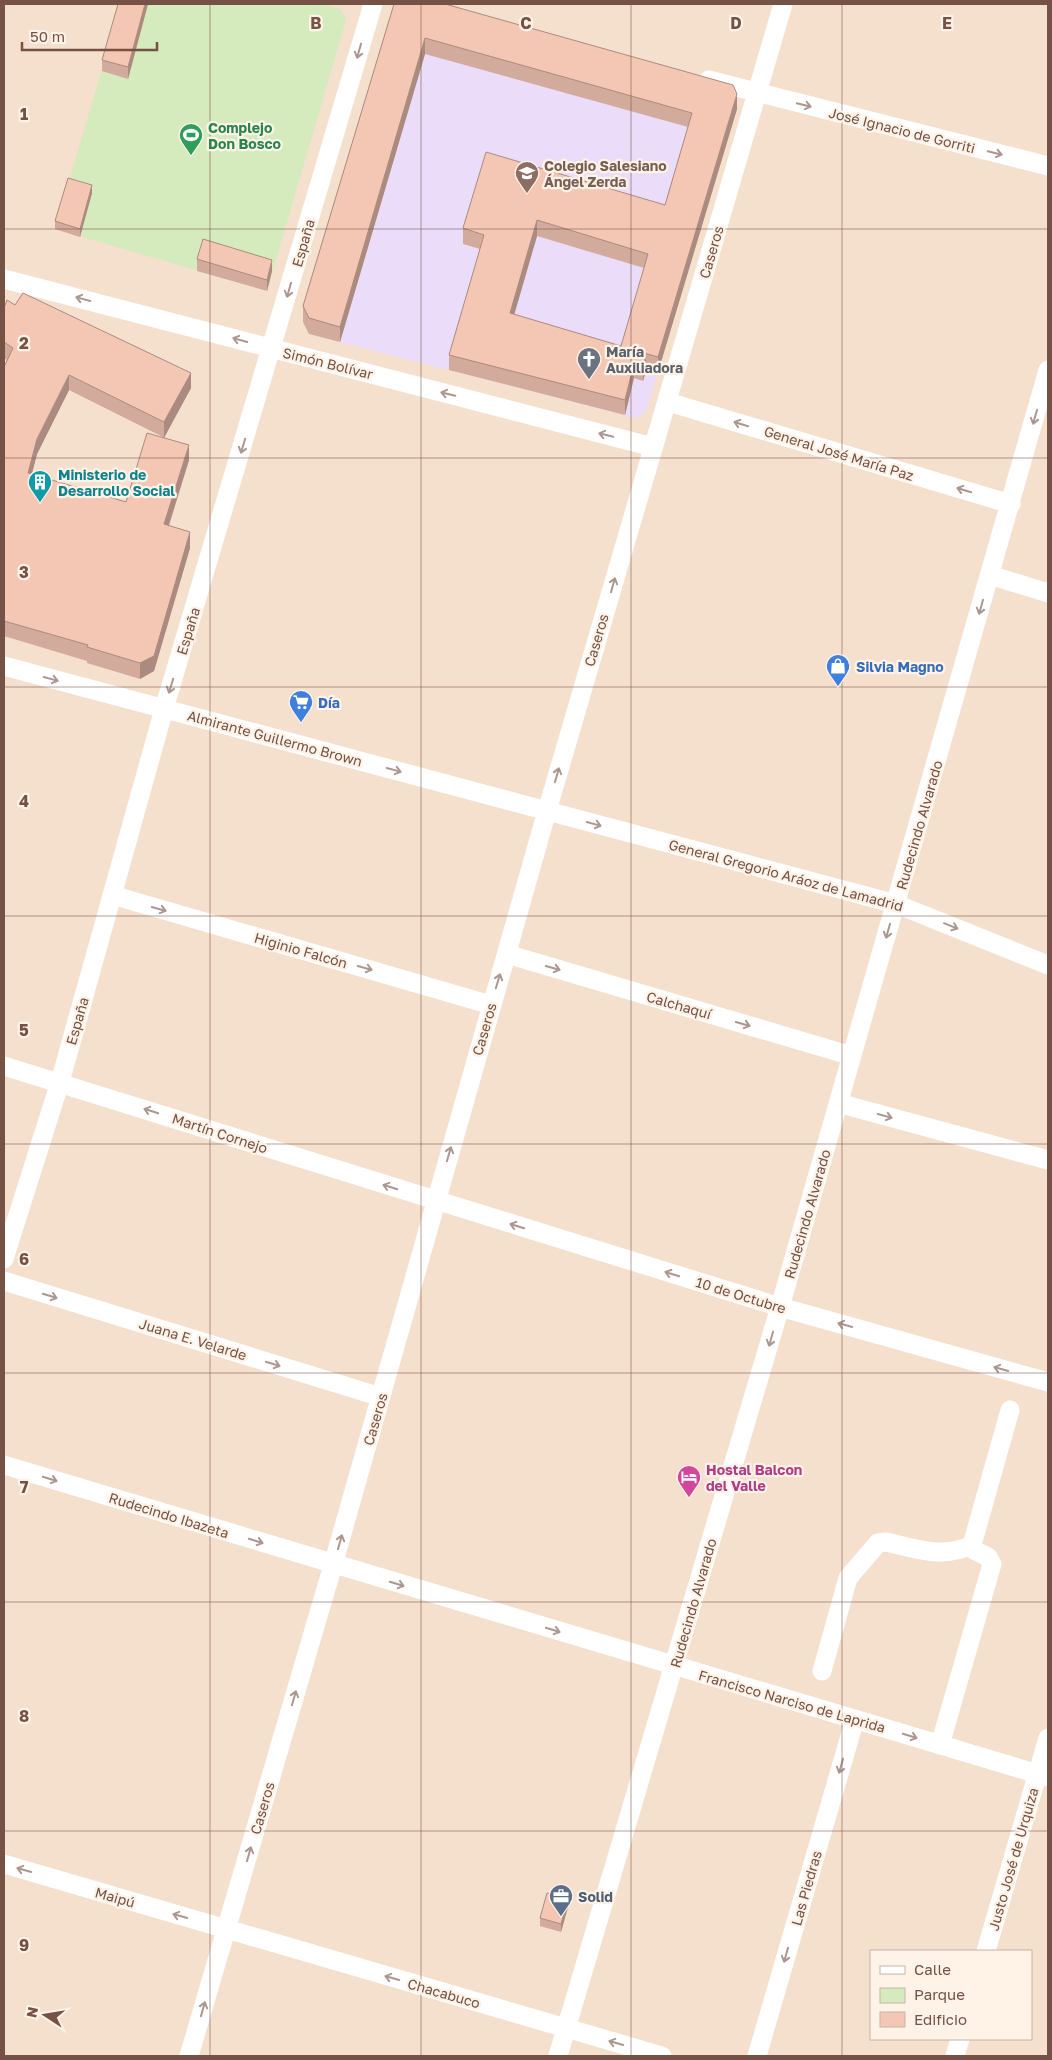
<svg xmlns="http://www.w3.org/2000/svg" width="1052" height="2060" viewBox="0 0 1052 2060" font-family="'Golos Text',sans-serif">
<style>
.residential{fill:#f5dfcd;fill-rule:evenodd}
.education{fill:#ebdcf9}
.green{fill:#d5ebbd}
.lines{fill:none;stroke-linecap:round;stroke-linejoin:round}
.minor{stroke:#fff;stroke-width:19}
.wall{fill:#d2ab9c;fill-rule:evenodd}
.shaded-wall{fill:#ab8b7f}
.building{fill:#f4c7b5;stroke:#ab8b7f;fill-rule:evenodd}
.oneway{stroke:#ac9790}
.grid{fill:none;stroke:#755146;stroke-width:1;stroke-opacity:0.55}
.labels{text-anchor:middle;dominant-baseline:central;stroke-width:4.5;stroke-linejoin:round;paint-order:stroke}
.leisure-label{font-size:14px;font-weight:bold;fill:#27864d;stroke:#fff3e7;text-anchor:start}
.street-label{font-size:14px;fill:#755146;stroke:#fff3e7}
.education-label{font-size:14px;font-weight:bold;fill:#785e54;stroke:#fff3e7;text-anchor:start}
.worship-label{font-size:14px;font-weight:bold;fill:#5b616d;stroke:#fff3e7;text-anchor:start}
.culture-label{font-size:14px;font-weight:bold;fill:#0d838f;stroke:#fff3e7;text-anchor:start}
.shop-label{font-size:14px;font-weight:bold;fill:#366cbe;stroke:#fff3e7;text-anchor:start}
.hotel-label{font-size:14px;font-weight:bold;fill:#b23c85;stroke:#fff3e7;text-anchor:start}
.service-label{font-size:14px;font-weight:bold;fill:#4e5e75;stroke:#fff3e7;text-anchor:start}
.grid-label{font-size:16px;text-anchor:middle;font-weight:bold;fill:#755146;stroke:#fff3e7;stroke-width:4.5;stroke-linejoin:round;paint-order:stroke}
</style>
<rect width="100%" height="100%" fill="#fdeedf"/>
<path class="residential" d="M4,4H1048V2056H4ZM871,1951H1031V2039H871Z"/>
<path class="education" d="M396,12L737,109L646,411L641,416L635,418L309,334L303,322Z"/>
<path class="green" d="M121,4H323L340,9L346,20L267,291L55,229Z"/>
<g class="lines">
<path class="minor" d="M709,80L1048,166
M4,279L653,447
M668,402L1011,504
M990,575L1048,593
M4,666L896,904L1048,965
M112,895L491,1005
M507,954L852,1056
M4,1066L780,1307L1048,1382
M838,1103L1048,1160
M4,1259L60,1082L164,709L373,4
M4,1281L381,1397
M4,1465L1048,1777
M822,1671L848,1578L878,1543L886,1542C917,1549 942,1559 972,1545
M940,1745L992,1564L988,1557L974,1550L972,1545L1010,1410
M4,1864L662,2056
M986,1951L1048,1738
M189,2056L333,1565L547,811L783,4
M558,2056L780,1307L1048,370
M757,2056L855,1719
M955,2056L960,2039"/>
</g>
<path class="wall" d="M148,4L128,79L102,71V60Z
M394,4L737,109L658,372L646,369L643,381L634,378L625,415L449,370V355L480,249L463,244V228L665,205L688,127L425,54L340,342L309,334L303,322V306ZM537,236L644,268L621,346L514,315Z
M92,193L80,237L55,229V221Z
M197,259L272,271L267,291L197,271Z
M15,305L191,388L164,437L189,460L169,526L190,548L154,671L140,679L87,663V661L4,636V367L7,360L4,358V308ZM69,390L163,437L126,502L32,474L37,454Z
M568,1907L561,1932L540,1926V1918Z"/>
<path class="shaded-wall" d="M145,4H148L128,79V67Z
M425,38V54L340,342V327Z
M737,94V109L658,372V357Z
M92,185V193L80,237V229Z
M537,220V236L510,329V313Z
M272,260V271L267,291V280Z
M646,356V371L643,381V366Z
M634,363V378L625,415V400Z
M191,373V388L164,438V422Z
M69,375V390L37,454L28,488V473L37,439Z
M189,445V460L164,540V524Z
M190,532V548L154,671L140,679V663Z
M568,1899V1907L561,1932V1924Z"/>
<path class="building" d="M118,4H145L128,67L102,60Z
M394,4H445L733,85L737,94L658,357L637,351L636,353L646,356L643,366L634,363L625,400L449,355L484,235L463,228L486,152L665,205L692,113L425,38L340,327L309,318L303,306ZM537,220L648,254L621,346L510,313Z
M68,178L92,185L80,229L55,221Z
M203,239L272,260L267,280L197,259Z
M23,293L191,373L164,422L69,375L37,439L28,473L126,502L147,433L189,445L164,524L190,532L154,656L140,663L87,647L88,645L4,621V367L13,348L4,342V308L7,300L15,305Z
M547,1893L568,1899L561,1924L540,1918Z"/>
<defs><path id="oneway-shaft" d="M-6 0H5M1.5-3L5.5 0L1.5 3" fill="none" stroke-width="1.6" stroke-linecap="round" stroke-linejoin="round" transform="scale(1.25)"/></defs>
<g class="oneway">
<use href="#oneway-shaft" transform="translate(359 51) rotate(106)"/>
<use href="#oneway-shaft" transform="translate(804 105) rotate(14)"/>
<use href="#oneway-shaft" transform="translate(995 153) rotate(14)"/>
<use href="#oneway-shaft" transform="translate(289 290) rotate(106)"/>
<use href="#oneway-shaft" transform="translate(83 299) rotate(-165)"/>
<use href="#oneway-shaft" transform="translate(240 340) rotate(-165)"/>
<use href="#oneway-shaft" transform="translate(448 394) rotate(-166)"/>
<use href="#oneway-shaft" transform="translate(1035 417) rotate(106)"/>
<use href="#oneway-shaft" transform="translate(741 424) rotate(-163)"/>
<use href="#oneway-shaft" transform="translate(606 435) rotate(-166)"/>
<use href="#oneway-shaft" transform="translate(243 446) rotate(107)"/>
<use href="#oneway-shaft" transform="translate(964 490) rotate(-163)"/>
<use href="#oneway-shaft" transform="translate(613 585) rotate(-74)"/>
<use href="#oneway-shaft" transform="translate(981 607) rotate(106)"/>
<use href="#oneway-shaft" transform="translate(51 679) rotate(15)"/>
<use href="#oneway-shaft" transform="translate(171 686) rotate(107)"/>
<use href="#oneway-shaft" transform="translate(394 770) rotate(15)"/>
<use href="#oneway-shaft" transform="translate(557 775) rotate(-74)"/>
<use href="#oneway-shaft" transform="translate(594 824) rotate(15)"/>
<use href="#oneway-shaft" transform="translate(159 909) rotate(16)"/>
<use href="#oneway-shaft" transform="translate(951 926) rotate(22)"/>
<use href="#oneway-shaft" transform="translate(888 931) rotate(106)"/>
<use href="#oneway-shaft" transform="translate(365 968) rotate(16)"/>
<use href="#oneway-shaft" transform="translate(553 968) rotate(16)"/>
<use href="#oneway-shaft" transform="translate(498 981) rotate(-73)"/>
<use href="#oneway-shaft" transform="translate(743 1024) rotate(16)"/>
<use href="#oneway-shaft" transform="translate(151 1111) rotate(-162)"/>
<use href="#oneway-shaft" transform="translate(885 1116) rotate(15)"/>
<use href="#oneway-shaft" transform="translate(449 1154) rotate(-74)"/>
<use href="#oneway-shaft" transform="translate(390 1187) rotate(-162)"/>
<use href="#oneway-shaft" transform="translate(517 1226) rotate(-163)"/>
<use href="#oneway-shaft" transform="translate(672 1274) rotate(-163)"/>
<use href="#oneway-shaft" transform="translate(50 1296) rotate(17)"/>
<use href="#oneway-shaft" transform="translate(845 1325) rotate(-164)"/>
<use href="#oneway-shaft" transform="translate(771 1339) rotate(106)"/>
<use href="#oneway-shaft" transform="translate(273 1364) rotate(17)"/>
<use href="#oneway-shaft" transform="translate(1001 1369) rotate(-164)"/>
<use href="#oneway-shaft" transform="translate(50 1479) rotate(17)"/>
<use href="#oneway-shaft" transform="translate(256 1541) rotate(17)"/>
<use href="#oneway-shaft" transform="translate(340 1542) rotate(-74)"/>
<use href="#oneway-shaft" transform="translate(397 1584) rotate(17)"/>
<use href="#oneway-shaft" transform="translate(553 1630) rotate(17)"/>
<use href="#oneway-shaft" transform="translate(294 1698) rotate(-74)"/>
<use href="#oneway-shaft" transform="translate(910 1736) rotate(17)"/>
<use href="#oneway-shaft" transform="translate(841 1766) rotate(106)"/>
<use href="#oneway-shaft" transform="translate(249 1854) rotate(-74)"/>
<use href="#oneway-shaft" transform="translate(24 1870) rotate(-164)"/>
<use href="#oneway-shaft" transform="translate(180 1916) rotate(-164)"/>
<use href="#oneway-shaft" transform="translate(786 1955) rotate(106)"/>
<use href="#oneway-shaft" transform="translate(392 1978) rotate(-164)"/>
<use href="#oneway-shaft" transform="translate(203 2009) rotate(-74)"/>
<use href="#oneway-shaft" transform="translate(616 2043) rotate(-164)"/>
</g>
<path class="grid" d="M210,4V2056M421,4V2056M631,4V2056M842,4V2056M4,229H1048M4,458H1048M4,687H1048M4,916H1048M4,1144H1048M4,1373H1048M4,1602H1048M4,1831H1048"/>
<defs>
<g id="stadium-pin" transform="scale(1.25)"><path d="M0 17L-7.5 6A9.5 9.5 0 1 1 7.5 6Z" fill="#2e9e5b" stroke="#fff3e7"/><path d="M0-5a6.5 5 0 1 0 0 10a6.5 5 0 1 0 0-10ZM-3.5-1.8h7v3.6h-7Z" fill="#fff"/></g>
<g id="school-pin" transform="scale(1.25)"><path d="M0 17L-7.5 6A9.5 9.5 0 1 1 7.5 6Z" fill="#8d6e63" stroke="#fff3e7"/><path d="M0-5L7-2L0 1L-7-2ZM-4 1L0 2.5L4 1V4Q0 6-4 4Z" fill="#fff"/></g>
<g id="church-pin" transform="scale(1.25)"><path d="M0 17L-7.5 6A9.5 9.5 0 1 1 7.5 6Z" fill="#6b7280" stroke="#fff3e7"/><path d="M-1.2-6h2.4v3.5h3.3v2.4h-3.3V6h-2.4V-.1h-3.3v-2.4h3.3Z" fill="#fff"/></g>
<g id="building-pin" transform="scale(1.25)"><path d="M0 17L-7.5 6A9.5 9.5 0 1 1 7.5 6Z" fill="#0f9aa8" stroke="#fff3e7"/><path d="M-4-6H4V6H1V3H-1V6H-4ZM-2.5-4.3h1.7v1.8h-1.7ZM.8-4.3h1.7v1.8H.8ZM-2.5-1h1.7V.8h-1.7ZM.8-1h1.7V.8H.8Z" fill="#fff"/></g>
<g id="shop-pin" transform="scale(1.25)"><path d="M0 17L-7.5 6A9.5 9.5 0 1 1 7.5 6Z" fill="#3f7fe0" stroke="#fff3e7"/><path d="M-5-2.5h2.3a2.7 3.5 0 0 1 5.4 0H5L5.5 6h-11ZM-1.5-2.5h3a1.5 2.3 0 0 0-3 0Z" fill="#fff"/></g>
<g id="supermarket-pin" transform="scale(1.25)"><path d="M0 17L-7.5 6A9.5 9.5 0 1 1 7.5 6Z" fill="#3f7fe0" stroke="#fff3e7"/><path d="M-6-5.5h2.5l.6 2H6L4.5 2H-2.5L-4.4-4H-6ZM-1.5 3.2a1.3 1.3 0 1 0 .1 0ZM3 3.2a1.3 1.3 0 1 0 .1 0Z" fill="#fff"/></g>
<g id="hotel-pin" transform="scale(1.25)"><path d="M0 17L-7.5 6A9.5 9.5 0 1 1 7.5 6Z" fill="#d1479c" stroke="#fff3e7"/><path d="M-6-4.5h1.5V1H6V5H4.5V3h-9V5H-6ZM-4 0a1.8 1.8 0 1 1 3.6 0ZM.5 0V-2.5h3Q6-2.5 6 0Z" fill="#fff"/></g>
<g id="office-pin" transform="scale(1.25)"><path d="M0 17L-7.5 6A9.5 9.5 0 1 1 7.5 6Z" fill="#5c6f8a" stroke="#fff3e7"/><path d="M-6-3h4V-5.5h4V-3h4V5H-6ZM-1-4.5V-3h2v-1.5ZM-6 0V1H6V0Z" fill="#fff"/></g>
</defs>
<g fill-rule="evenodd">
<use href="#stadium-pin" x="191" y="135"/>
<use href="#school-pin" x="527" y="173"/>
<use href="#church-pin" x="589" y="359"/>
<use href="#building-pin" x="40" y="482"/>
<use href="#shop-pin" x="838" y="666"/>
<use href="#supermarket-pin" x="301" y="702"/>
<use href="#hotel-pin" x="689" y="1477"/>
<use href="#office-pin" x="561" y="1896"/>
</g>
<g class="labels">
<g class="leisure-label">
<text x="208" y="127">Complejo<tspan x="208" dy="16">Don Bosco</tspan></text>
</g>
<g class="street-label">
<text transform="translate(902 130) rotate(14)">José Ignacio de Gorriti</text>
<text transform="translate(303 243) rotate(-74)">España</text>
<text transform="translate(711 252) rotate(-74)">Caseros</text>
<text transform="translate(328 363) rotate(14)">Simón Bolívar</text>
<text transform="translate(839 453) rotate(17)">General José María Paz</text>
<text transform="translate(188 631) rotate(-73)">España</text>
<text transform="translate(596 640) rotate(-74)">Caseros</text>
<text transform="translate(275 738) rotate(15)">Almirante Guillermo Brown</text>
<text transform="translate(919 825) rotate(-74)">Rudecindo Alvarado</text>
<text transform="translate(786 875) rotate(15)">General Gregorio Aráoz de Lamadrid</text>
<text transform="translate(301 950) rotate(16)">Higinio Falcón</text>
<text transform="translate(679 1005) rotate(16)">Calchaquí</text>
<text transform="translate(77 1021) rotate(-74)">España</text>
<text transform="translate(484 1029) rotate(-74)">Caseros</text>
<text transform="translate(220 1133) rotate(18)">Martín Cornejo</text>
<text transform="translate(807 1214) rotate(-74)">Rudecindo Alvarado</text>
<text transform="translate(741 1295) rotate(17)">10 de Octubre</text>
<text transform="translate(193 1339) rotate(17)">Juana E. Velarde</text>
<text transform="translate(375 1419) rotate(-74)">Caseros</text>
<text transform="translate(169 1515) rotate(17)">Rudecindo Ibazeta</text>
<text transform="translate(693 1603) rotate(-74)">Rudecindo Alvarado</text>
<text transform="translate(792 1701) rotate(16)">Francisco Narciso de Laprida</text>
<text transform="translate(262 1808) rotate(-74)">Caseros</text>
<text transform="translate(1013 1859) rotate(-74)">Justo José de Urquiza</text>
<text transform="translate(806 1888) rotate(-74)">Las Piedras</text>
<text transform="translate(115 1897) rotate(16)">Maipú</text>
<text transform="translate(444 1993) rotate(16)">Chacabuco</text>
</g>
<g class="education-label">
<text x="544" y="165">Colegio Salesiano<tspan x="544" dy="16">Ángel Zerda</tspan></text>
</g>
<g class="worship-label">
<text x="606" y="351">María<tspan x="606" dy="16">Auxiliadora</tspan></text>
</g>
<g class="culture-label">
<text x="58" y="474">Ministerio de<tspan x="58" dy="16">Desarrollo Social</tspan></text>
</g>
<g class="shop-label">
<text x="856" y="666">Silvia Magno</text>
<text x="318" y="702">Día</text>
</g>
<g class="hotel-label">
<text x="706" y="1469">Hostal Balcon<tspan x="706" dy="16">del Valle</tspan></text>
</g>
<g class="service-label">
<text x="578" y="1896">Solid</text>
</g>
</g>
<g class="grid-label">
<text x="316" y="29">B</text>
<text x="526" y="29">C</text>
<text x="736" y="29">D</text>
<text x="947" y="29">E</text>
<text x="24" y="120">1</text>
<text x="24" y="349">2</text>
<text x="24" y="578">3</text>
<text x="24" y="807">4</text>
<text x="24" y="1036">5</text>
<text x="24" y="1265">6</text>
<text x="24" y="1493">7</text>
<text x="24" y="1722">8</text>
<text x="24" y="1951">9</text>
</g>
<rect width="1052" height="2060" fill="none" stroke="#755146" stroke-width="10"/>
<rect x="870" y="1950" width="162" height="90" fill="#fff3e7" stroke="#c8b2a7"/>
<rect x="880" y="1966" width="25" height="8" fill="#ffffff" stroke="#c8b2a7"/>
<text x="914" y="1975" font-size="15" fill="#755146">Calle</text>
<rect x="880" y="1988" width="25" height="15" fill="#d5ebbd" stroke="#c8b2a7"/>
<text x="914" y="2000" font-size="15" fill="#755146">Parque</text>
<rect x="880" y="2012" width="25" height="15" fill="#f4c7b5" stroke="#c8b2a7"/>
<text x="914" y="2025" font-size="15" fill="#755146">Edificio</text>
<g transform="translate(45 2015) rotate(282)" stroke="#fff3e7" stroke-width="4" paint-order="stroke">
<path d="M0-4L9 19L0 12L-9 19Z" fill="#755146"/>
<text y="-8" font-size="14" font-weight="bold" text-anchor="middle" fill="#755146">N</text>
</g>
<path d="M22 42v8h135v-8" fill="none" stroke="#755146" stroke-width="2.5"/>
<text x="30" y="42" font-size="15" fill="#755146" stroke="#fff3e7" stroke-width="4" paint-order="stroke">50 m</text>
</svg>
